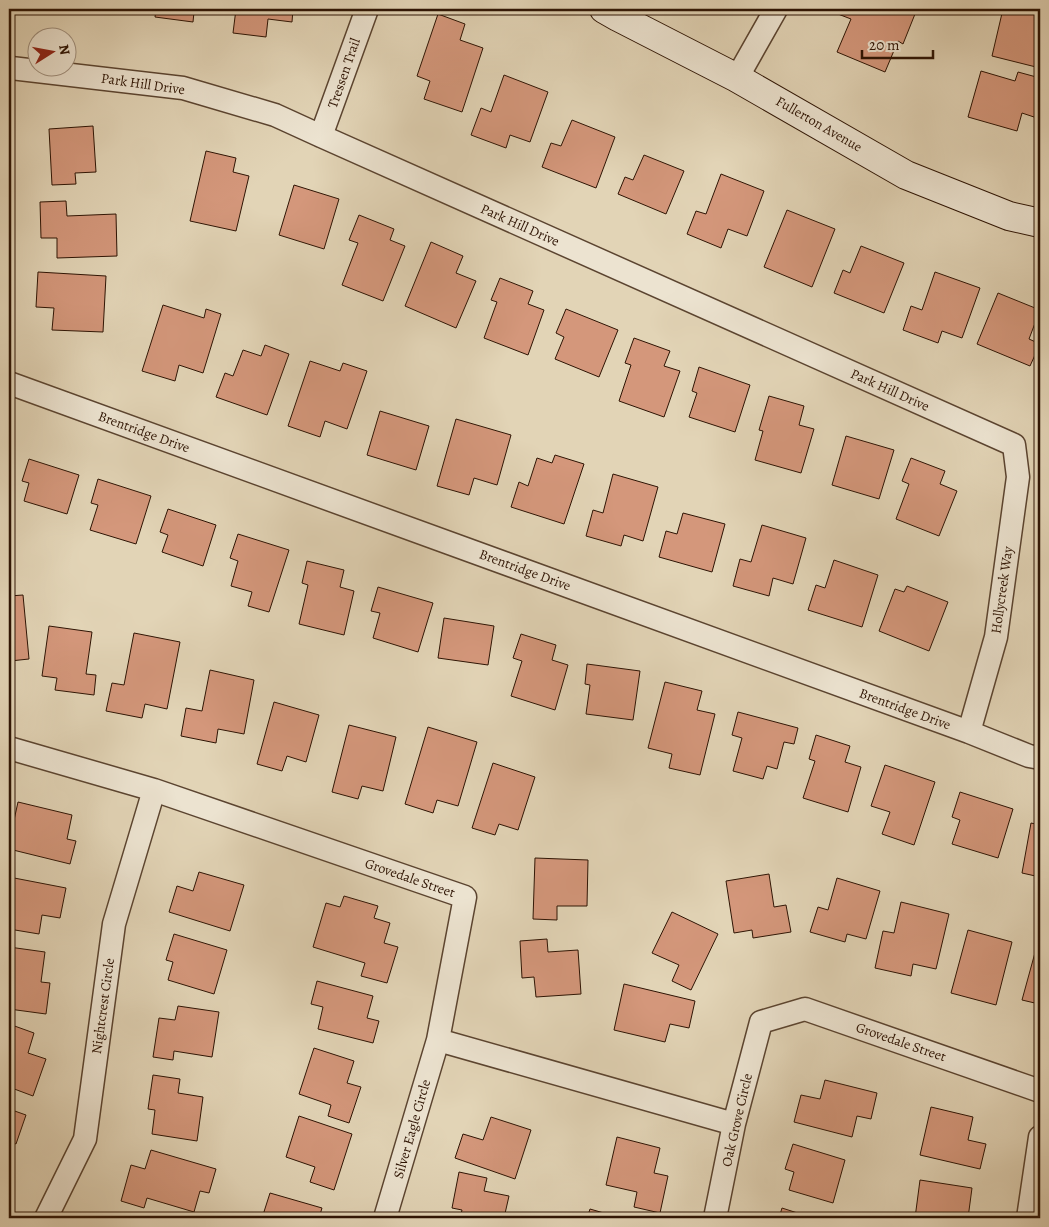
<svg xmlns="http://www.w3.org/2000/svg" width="1049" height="1227" viewBox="0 0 1049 1227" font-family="Alegreya,serif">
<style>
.building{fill:#d4977b;stroke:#2e1404}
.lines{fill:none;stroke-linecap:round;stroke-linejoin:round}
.minor-casing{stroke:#5b4430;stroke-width:25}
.secondary-casing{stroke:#2e1404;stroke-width:30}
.minor{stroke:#ece3d0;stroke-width:22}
.secondary{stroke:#ece3d0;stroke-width:28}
.labels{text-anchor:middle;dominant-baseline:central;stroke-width:4.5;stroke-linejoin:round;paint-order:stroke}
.street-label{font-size:14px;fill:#2e1404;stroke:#ece3d0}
</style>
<rect width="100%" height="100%" fill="#e2d4b6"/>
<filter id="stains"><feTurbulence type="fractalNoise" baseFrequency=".004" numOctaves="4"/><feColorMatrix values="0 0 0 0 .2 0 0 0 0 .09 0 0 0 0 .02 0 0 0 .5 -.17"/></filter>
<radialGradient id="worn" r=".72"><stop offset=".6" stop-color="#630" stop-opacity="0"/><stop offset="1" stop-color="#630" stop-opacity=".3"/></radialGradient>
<path class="building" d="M156,9H214V14L194,12L193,22L155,17Z
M236,9H293L292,22L268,19L266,37L233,33Z
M840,9H917L903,44L898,41L885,72L837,52L851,19L838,14Z
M1003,9H1040V68L992,56Z
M438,14L465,24L460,40L483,48L462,112L424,99L430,81L417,76Z
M981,71L1015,81L1018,72L1040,78V105L1037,118L1022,113L1017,131L968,117Z
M504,75L548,92L530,142L510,135L506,148L471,135L481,108L491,112Z
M572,120L615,137L596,188L542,167L551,143L561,146Z
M93,126L96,172L75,173L76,184L52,185L49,129Z
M206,151L236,158L233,172L249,176L236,231L190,221Z
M644,155L684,171L666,214L618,194L625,177L633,180Z
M721,174L764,191L747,236L728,229L721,248L687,234L696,211L706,214Z
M294,185L339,199L324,249L279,235Z
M66,201L67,216L116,214L117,256L57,258V238H41L40,202Z
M787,210L835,229L812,287L764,267Z
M359,215L394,229L390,240L405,246L383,301L342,285L358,243L349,240Z
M431,242L463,256L456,273L476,281L456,328L405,306Z
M861,246L904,263L884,313L834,293L843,270L850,273Z
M38,272L106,276L103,332L52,330L54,308L36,307Z
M935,272L980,288L962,338L942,331L938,343L903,330L911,306L922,310Z
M500,278L533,291L528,304L544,310L528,355L484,338L497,302L491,300Z
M998,293L1040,310L1029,339L1040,344L1030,366L977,344Z
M163,305L204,318L206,309L221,314L203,373L179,365L175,381L142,371Z
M566,309L618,330L599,377L555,359L564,337L556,333Z
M634,338L670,351L664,366L680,371L664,417L619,401L631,365L625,363Z
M265,345L289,354L267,415L216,397L225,373L233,376L243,350L261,356Z
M310,361L340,371L343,363L367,371L347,429L325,421L320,437L288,426Z
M699,367L750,385L735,432L689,417L697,393L692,391Z
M769,396L804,406L799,425L814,429L801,473L755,460L763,431L759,430Z
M380,411L429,426L416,470L367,455Z
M456,419L511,435L497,485L474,478L469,495L437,486Z
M846,436L894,450L879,499L832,485Z
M555,455L584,464L564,524L511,507L519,482L528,486L537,458L552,463Z
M911,458L945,471L940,484L957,491L939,536L896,519L909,484L902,481Z
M29,459L79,475L67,514L24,501L29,483L22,481Z
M613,474L658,487L643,541L624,535L621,546L586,536L593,510L603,513Z
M98,479L151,496L136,544L90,530L98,505L91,503Z
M168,509L216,525L203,566L162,552L168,535L160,532Z
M683,513L725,524L712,572L659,557L666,531L677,534Z
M762,525L806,538L793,584L773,578L769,596L733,586L740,559L751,562Z
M238,534L289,550L269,612L248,606L252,592L231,586L238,561L230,558Z
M834,560L878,575L862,627L808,610L816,585L825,588Z
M307,561L344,570L340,587L354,591L344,635L299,624L308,585L302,583Z
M907,586L948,602L929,651L879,631L895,589L904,592Z
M378,587L433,603L418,652L373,638L380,613L371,611Z
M23,595L29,659L10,661V664H9V596Z
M444,618L494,626L488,665L438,658Z
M49,626L92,632L86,674L96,675L94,695L55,690L57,678L42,676Z
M134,633L180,642L167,709L145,704L142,718L106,711L112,683L124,685Z
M521,634L556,645L552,660L568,665L555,710L511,696L522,661L513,658Z
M587,664L640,671L633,720L586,714L590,685L585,684Z
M210,670L254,680L244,734L218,729L216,743L181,736L186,708L202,711Z
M665,682L702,691L697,710L715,714L700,775L669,768L672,754L648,748Z
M274,702L319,715L306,762L287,756L282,771L257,764Z
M738,712L798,728L794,744L784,742L777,769L767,766L763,779L733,771L742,738L732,735Z
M349,725L396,737L383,791L362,786L358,799L332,792Z
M428,727L477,742L458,806L437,800L433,813L405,804Z
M816,735L850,746L845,762L861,767L848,812L803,798L815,761L809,759Z
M493,763L535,777L518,830L499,824L495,835L472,828Z
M885,765L935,782L914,845L882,834L890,812L871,806Z
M960,792L1013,809L998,858L952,844L960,820L952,817Z
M18,802L72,815L67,839L76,841L70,864L9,849V843Z
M1031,823L1040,825V877L1022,873Z
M535,858L588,860L587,906H557V920L533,919Z
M199,872L244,885L230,931L169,912L177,886L193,891Z
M769,874L774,907L786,905L791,932L753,938L752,930L734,933L726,881Z
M9,877L66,888L60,918L42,915L39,934L9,929Z
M837,878L880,891L866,939L847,934L845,942L810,932L818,907L828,910Z
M344,896L378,906L374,918L390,923L384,943L398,947L387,983L361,976L365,963L313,947L326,903L340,907Z
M901,902L949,914L936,969L913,964L911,976L875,968L883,931L894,933Z
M672,912L718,934L691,990L672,981L679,965L652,953Z
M968,930L1012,942L996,1005L951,993Z
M174,934L227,950L214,994L168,980L173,962L166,960Z
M547,939L548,952L578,950L581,994L536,997L534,977L522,978L520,941Z
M9,947L45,952L41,982L50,983L46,1014L9,1009Z
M1036,949L1040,951V1023L1035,1022L1039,1004L1022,1000Z
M317,981L373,996L367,1018L379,1021L373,1043L318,1029L323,1007L311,1004Z
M624,984L695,1001L689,1028L670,1024L665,1042L614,1030Z
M178,1006L219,1012L212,1057L174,1051L173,1060L153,1057L159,1018L175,1020Z
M9,1024L34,1033L28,1053L46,1059L33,1096L9,1087V1081L11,1075H9Z
M314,1048L354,1061L347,1083L361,1087L349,1123L328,1116L331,1105L299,1094Z
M153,1075L180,1079L178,1093L203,1097L197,1141L152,1134L155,1110L148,1109Z
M825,1080L877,1093L871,1119L857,1116L852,1137L794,1122L801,1095L820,1099Z
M931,1107L973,1117L968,1140L986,1144L980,1169L920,1155Z
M9,1109L26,1115L16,1144L9,1141Z
M299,1116L352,1134L334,1190L310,1182L315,1167L286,1157Z
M491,1117L531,1130L515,1179L455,1158L463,1134L483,1140Z
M617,1137L660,1148L654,1173L668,1176L660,1213L634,1207L637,1192L606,1185Z
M793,1144L845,1160L833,1203L789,1190L794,1172L785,1169Z
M151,1150L216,1169L209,1193L200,1191L194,1212L147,1198L144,1208L121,1201L131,1165L145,1169Z
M459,1172L487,1178L484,1191L509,1196L504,1218H460L462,1210L452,1208Z
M920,1180L972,1188L968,1218H915Z
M270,1193L322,1208L319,1218H262Z
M782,1208L813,1218H779Z
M590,1209L621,1218H587Z"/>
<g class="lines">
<g class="minor-casing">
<path id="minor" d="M9,69L11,68L183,88L275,115L321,136L1014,445L1018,477L996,637L969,732
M737,78L776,9
M321,136L367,9
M9,383L969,732L1029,756L1040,758
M9,748L154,790L465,897L438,1040L385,1218
M438,1040L734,1124
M46,1218L85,1139L114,924L154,790
M715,1218L734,1124L761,1022L805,1009L1040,1091
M1028,1218L1040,1137"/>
</g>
<g class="secondary-casing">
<path id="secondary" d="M604,9L618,17L737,78L906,175L1009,216L1040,223"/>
</g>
<use href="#minor" class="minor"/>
<use href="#secondary" class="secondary"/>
</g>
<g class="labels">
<g class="street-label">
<text transform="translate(344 73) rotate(-71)">Tressen Trail</text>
<text transform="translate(143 84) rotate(8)">Park Hill Drive</text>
<text transform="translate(819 124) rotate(30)">Fullerton Avenue</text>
<text transform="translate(520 225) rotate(24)">Park Hill Drive</text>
<text transform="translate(890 390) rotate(24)">Park Hill Drive</text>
<text transform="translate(144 432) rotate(20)">Brentridge Drive</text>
<text transform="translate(525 570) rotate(20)">Brentridge Drive</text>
<text transform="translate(1002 590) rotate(-82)">Hollycreek Way</text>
<text transform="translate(905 709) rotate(20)">Brentridge Drive</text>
<text transform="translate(410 878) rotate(19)">Grovedale Street</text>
<text transform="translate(103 1006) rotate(-82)">Nightcrest Circle</text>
<text transform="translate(901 1042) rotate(19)">Grovedale Street</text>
<text transform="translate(737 1120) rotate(-77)">Oak Grove Circle</text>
<text transform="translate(412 1129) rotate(-74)">Silver Eagle Circle</text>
</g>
</g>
<rect width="1049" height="1227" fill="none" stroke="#e2d4b6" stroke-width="30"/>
<rect x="10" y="10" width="1029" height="1207" fill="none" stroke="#2e1404" stroke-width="2.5"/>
<rect x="15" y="15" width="1019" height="1197" fill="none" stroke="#2e1404"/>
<g transform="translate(52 52) rotate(79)"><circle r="24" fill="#ece3d0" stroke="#a0907e"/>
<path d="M0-4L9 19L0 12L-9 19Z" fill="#8f2418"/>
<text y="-8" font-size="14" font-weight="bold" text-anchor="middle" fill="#2e1404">N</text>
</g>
<path d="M862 50v8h71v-8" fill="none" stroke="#2e1404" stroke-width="2.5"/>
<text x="869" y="50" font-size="15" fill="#2e1404" stroke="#ece3d0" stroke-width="4" paint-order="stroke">20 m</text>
<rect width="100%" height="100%" filter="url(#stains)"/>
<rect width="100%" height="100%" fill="url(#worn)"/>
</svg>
